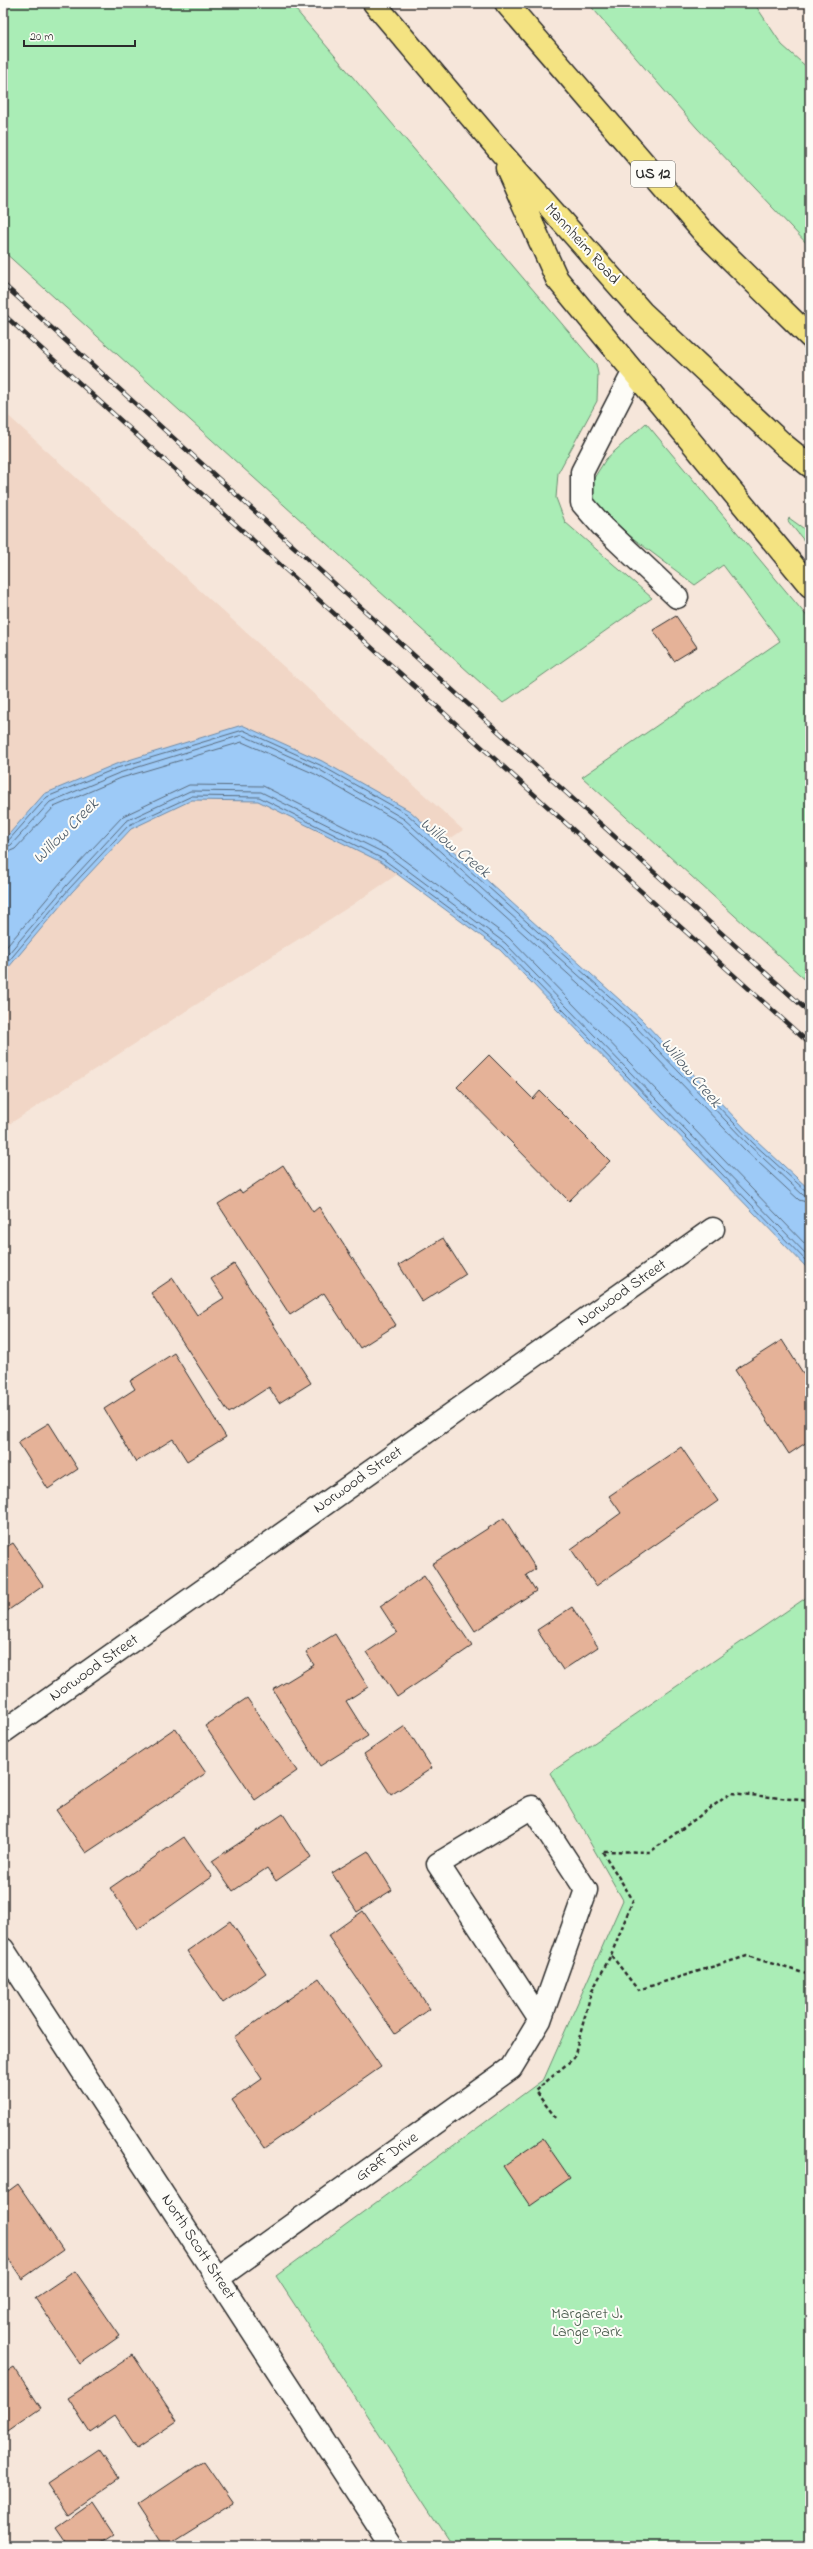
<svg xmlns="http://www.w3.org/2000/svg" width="813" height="2549" viewBox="0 0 813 2549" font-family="'Indie Flower',sans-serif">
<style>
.built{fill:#f1d6c6}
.green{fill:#aaedb6;stroke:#6a8c70}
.water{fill:#9dcaf7;stroke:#6f8aa5}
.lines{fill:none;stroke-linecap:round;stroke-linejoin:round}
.shore{stroke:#596b7d;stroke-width:1}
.building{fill:#e5b298;stroke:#2b2b2b}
.minor-casing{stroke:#2b2b2b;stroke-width:25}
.major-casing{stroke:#2b2b2b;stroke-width:25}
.path{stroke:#2b2b2b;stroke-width:2.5;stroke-dasharray:4 3;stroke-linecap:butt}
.minor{stroke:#fdfcf7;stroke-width:22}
.major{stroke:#f4e382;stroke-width:22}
.rail-casing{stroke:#2b2b2b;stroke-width:4.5}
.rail{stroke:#fdfcf7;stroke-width:3;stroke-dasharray:9;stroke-linecap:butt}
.labels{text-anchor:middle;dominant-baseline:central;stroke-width:4;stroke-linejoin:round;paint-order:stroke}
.shield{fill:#fdfcf7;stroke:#6a6a68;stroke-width:1}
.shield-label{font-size:15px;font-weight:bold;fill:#2b2b2b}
.street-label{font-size:16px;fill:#2b2b2b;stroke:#fdfcf7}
.park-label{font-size:16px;fill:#4b5c4e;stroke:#fdfcf7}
.water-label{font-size:17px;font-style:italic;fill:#4d5b68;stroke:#fdfcf7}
</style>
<rect width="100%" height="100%" fill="#f6e6da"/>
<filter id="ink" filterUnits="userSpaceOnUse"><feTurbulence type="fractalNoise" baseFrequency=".025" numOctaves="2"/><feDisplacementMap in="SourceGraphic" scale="8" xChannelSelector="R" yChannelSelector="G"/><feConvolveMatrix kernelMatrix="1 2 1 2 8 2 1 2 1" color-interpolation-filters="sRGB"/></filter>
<g filter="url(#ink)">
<path class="built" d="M3,411L463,830L352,905L3,1128Z"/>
<path class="green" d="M3,3H290L596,364L598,374L597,401L558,473L556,498L565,522L652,598L503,703L3,251Z
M588,3H754L782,45L810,70V247L697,128Z
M646,423L810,620V984L582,777L780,641L723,565L695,585L630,536L597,504L592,493L594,478L606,459Z
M789,518L810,533V548L788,521Z
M810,1595V2546H452L276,2276L544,2079L623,1900L550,1773Z"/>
<path class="water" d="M242,725L322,761L410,811L641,1019L756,1140L810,1190V1271L500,950L381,862L258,801L192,800L131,829L72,892L3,974V841L44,794L116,764Z"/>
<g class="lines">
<path class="shore" d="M3,843L8,841L47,797L117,768L243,730L320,765L407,814L638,1022L753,1143L806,1191L810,1192
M3,848L11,845L50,802L119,773L242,735L318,769L404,819L634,1025L750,1146L803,1195L810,1197
M3,854L15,849L54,807L121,778L242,742L315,774L401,823L630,1030L745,1150L799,1200L810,1203
M3,951L61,882L123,816L189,785L263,786L389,849L509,938L810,1249
M3,960L66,886L126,821L190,791L261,792L386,854L505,943L810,1258
M3,968L69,889L129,825L192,796L259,797L383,859L502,947L810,1265"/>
</g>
<path class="building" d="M676,616L697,647L674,661L653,630Z
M489,1055L533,1099L540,1091L610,1161L569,1201L457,1087Z
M283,1165L313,1212L319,1207L396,1325L360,1348L324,1293L290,1315L218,1204L240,1190L242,1193Z
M443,1238L466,1274L422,1302L399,1265Z
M234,1264L311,1383L279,1403L269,1387L229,1413L151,1293L173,1278L197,1315L224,1298L211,1279Z
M782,1340L810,1384V1440L789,1454L735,1370Z
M174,1353L226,1437L187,1461L173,1439L136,1462L104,1409L135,1389L130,1381Z
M49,1423L78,1469L48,1489L18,1442Z
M681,1447L718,1501L596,1586L571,1549L621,1513L609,1496Z
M504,1518L536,1569L526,1575L536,1591L475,1631L432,1564Z
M13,1543L43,1586L3,1614V1549Z
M424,1576L472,1646L397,1697L367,1652L397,1632L380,1606Z
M572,1607L598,1647L563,1670L537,1630Z
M335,1634L368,1687L346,1701L368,1736L320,1766L273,1690L314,1665L306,1652Z
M247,1698L297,1771L255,1800L205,1726Z
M405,1726L432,1768L391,1795L364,1754Z
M175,1728L206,1773L86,1853L56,1810Z
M283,1814L311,1857L276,1881L267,1868L233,1891L212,1861Z
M184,1837L212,1877L138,1929L110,1888Z
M368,1851L392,1890L357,1912L332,1873Z
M363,1911L430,2009L395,2034L328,1936Z
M230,1921L266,1973L223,2003L187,1951Z
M319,1978L381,2067L265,2148L232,2100L262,2079L234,2037Z
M543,2139L570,2178L530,2206L503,2166Z
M18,2184L63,2250L22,2279L6,2255L3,2257V2195Z
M75,2271L120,2336L80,2364L35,2298Z
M133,2355L177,2421L137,2448L115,2415L90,2432L68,2398Z
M14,2367L41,2408L5,2433L3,2430V2374Z
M99,2449L119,2478L67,2514L47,2484Z
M204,2461L233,2503L165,2546L138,2505Z
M92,2502L114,2535L97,2546H69L56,2527Z"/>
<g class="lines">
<g class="minor-casing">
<path id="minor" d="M633,373L582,472V503L603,527L677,597
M3,1732L713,1229
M3,1949L392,2546
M218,2278L511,2068L540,2020L586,1890L532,1807L438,1864L540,2020"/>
</g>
<g class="major-casing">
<path id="major" d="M374,3L498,149L642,312L784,445L810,466
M506,3L705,234L810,337
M507,168L557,279L810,586"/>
</g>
<path class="path" d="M611,1955L633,1900L602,1851L650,1852L731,1793L810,1801
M556,2118L535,2091L574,2058L591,1993L611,1955L638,1990L747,1956L810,1975"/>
<use href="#minor" class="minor"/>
<use href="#major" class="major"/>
<g class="rail-casing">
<path id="rail" d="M3,284L810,1013
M3,314L810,1044"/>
</g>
<use href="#rail" class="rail"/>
</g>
</g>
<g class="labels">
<rect class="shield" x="631" y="161" width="44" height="26" rx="3"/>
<g class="shield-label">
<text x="653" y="174">US 12</text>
</g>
<g class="street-label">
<text transform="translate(582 244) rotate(48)">Mannheim Road</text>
<text transform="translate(622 1293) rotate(-35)">Norwood Street</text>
<text transform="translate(358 1480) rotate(-35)">Norwood Street</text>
<text transform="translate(94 1668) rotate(-35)">Norwood Street</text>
<text transform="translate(387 2157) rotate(-36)">Graff Drive</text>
<text transform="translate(198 2247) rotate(57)">North Scott Street</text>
</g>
<g class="park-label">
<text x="587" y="2314">Margaret J.<tspan x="587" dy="18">Lange Park</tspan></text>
</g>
<g class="water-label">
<text transform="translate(66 831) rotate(-45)">Willow Creek</text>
<text transform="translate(455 848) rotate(39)">Willow Creek</text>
<text transform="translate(691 1073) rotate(50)">Willow Creek</text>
</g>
</g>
<rect width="813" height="2549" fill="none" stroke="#fdfcf7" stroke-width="16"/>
<rect x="8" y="8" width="797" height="2533" fill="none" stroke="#2b2b2b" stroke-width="1.5" filter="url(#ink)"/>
<path d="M24 40v6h111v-6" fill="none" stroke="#2b2b2b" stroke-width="2"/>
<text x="30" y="40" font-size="12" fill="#2b2b2b" stroke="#fdfcf7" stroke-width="3" paint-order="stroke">20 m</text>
</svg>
